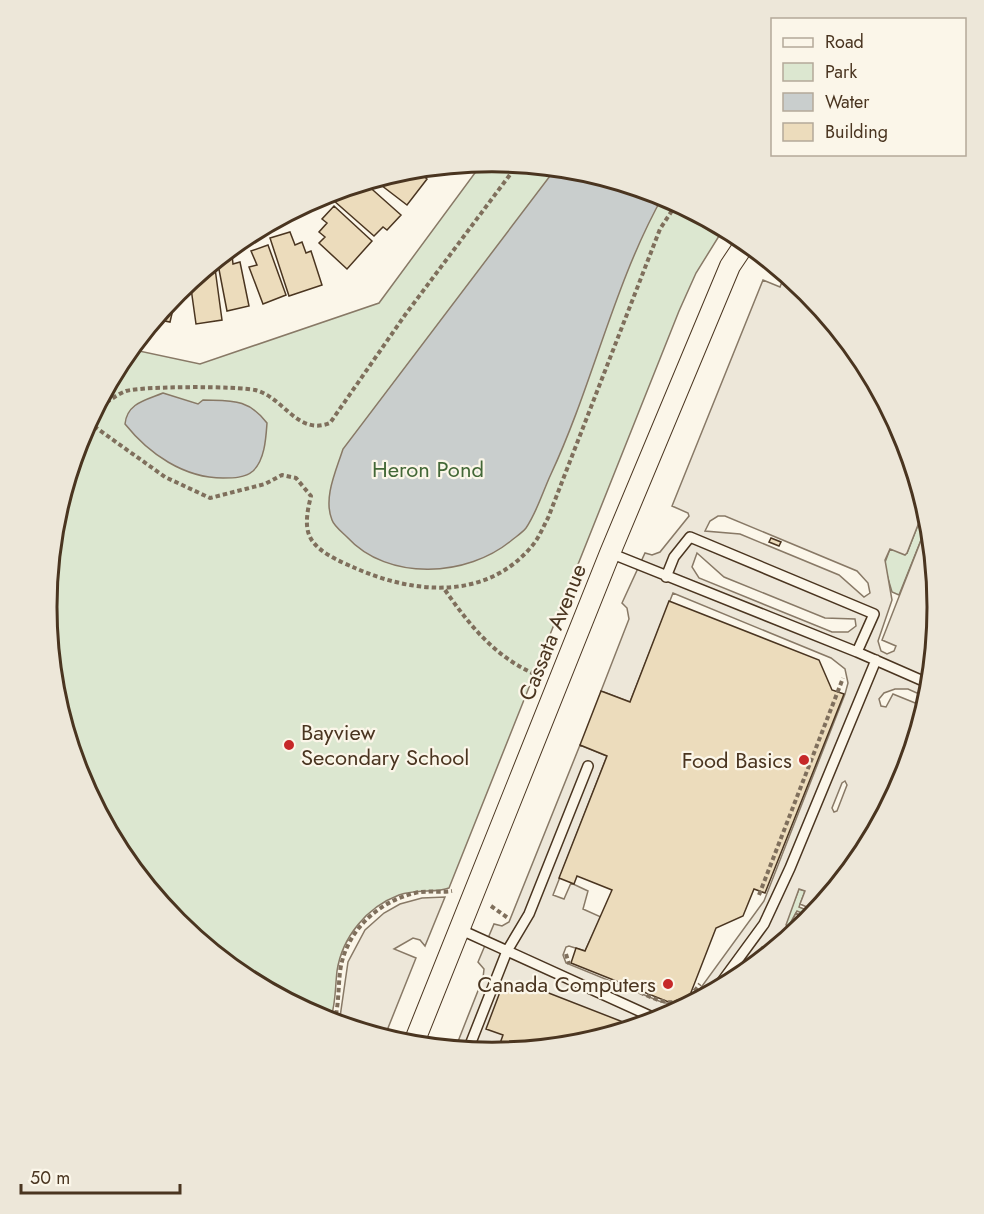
<svg xmlns="http://www.w3.org/2000/svg" width="984" height="1214" viewBox="0 0 984 1214" font-family="Jost,sans-serif">
<style>
.green{fill:#dce7d0;stroke:#887966;stroke-width:1.5}
.parking{fill:#ede7d9;stroke:#887966;stroke-width:1.5;fill-rule:evenodd}
.water{fill:#c9cecd;stroke:#887966;stroke-width:1.5}
.building{fill:#ecdcbc;stroke:#4a3520;stroke-width:1.5}
.lines{fill:none;stroke-linecap:round;stroke-linejoin:round}
.lane-casing{stroke:#4a3520;stroke-width:12}
.street-casing{stroke:#4a3520;stroke-width:22}
.path{stroke:#7f6f5c;stroke-width:4;stroke-dasharray:4.5 3;stroke-linecap:butt}
.lane{stroke:#fbf6e9;stroke-width:9}
.street{stroke:#fbf6e9;stroke-width:20}
.poi-dot{fill:#c62828;stroke:#fbf6e9;stroke-width:2}
.labels{text-anchor:middle;dominant-baseline:central;stroke-width:4.5;stroke-linejoin:round;paint-order:stroke}
.park-label{font-size:22px;fill:#436837;stroke:#fbf6e9}
.street-label{font-size:22px;fill:#4a3520;stroke:#fbf6e9}
.poi-label{font-size:22px;fill:#4a3520;stroke:#fbf6e9;text-anchor:end}
.rim{fill:none;stroke:#4a3520;stroke-width:3}
</style>
<rect width="100%" height="100%" fill="#fbf6e9"/>
<path class="green" d="M483,162L579,170L663,196L724,228L696,273L679,311L449,888C437,893 416,889 399,895C367,907 342,937 337,971C335,988 336,1004 330,1021L244,977L177,922L121,854L80,777L55,694L47,607L55,520L81,436L122,359L130,349L200,364L379,303Z
M925,507L929,520L899,595L892,592L884,565L890,549L907,553Z
M799,889L805,891L799,907L814,913L811,917L797,911L788,927L785,924Z"/>
<path class="parking" d="M785,274L807,292L863,360L904,437L925,507L907,553L905,555L890,549L885,560L892,600L878,641L881,651L887,654L894,651L896,646L882,640L929,520L937,607L929,694L928,698L908,689H895L884,693L879,699L881,706L886,707L893,694L925,707L903,778L862,855L816,911L800,904L805,891L799,889L786,925L789,927L796,913L810,919L772,951L771,947H762L747,971L739,978L662,1019L579,1044L492,1052L455,1049L483,978L484,969L478,962L494,924L502,926L509,922L580,745L607,756L553,895L564,899L571,883L588,891L583,909L601,917L585,951L569,946L566,947L563,955L566,963L659,1001L673,1005L684,1004L692,1000L764,901L845,694L848,683L845,669L831,658L673,593L630,702L601,691L629,619L627,608L622,603L645,553L652,555L660,552L689,516L688,513L672,506L763,280L780,287ZM718,516H725L857,571L868,583L870,593L864,597L839,575L740,534L705,531L710,521ZM697,553L724,577L825,618L855,619L856,626L848,632H832L699,578L692,567ZM845,781L847,785L837,811L834,812L832,808L842,783Z
M445,897L425,946L420,940L413,938L394,949L416,958L384,1038L339,1024L348,962L365,930L384,913L400,904L422,898Z"/>
<path class="water" d="M556,168L579,170L663,196C614,283 593,384 551,474C543,491 537,512 526,528C523,532 517,536 512,540C468,577 388,582 347,537C342,532 334,526 332,520C323,498 336,471 343,449Z
M163,393L198,404L203,400C231,401 248,398 267,423C266,437 265,460 253,471C245,478 233,478 223,478C184,478 149,454 125,424C127,403 146,400 163,393Z"/>
<path class="building" d="M415,169L427,179L407,205L377,182L378,178Z
M365,183L401,215L387,230L383,227L374,236L333,200L343,189L350,187L356,193Z
M334,206L372,241L347,269L319,243L325,237L319,232L327,223L322,219Z
M290,232L295,245L302,242L306,253L311,251L322,285L289,296L270,238Z
M268,245L286,295L263,304L249,267L257,265L251,251Z
M232,255L233,264L240,262L249,306L227,311L217,259Z
M214,261L222,320L196,324L190,281Z
M177,292L170,322L155,319Z
M771,538L781,542L779,546L769,542Z
M669,601L819,660L832,690L844,694L765,893L754,889L743,916L716,928L690,995L671,1003L571,963L576,948L585,951L612,890L577,876L574,884L559,878L607,756L580,745L601,691L630,702Z
M523,983L623,1022L620,1032L579,1044L497,1052L503,1035L486,1029L500,992Z"/>
<g class="lines">
<g class="lane-casing">
<path id="lane" d="M610,553L857,652L930,684
M666,577L674,557L690,537L874,614L857,652
M459,929L659,1020
M715,991L764,924L790,868L876,660
M468,1050L507,951L529,914L588,766"/>
</g>
<g class="street-casing">
<path id="street" d="M413,1045L610,553L730,266L746,242"/>
</g>
<path class="path" d="M94,411C104,405 115,395 126,391C143,386 237,386 255,390C284,397 297,436 330,423L405,315L518,164
M88,422L165,477L210,498L265,484L282,475L296,478L311,496C308,508 304,525 310,537C317,552 341,562 355,568C414,594 486,601 532,546C539,538 543,527 548,518L660,229L677,203
M445,590C470,626 496,658 537,675
M759,895L843,678
M491,906L508,918
M566,954L569,964
M626,986C657,999 677,1016 700,984
M334,1022C339,1006 338,989 340,972C345,932 377,902 415,893C427,890 440,893 452,891"/>
<use href="#lane" class="lane"/>
<use href="#street" class="street"/>
</g>
<g class="poi-dot">
<circle cx="289" cy="745" r="6"/>
<circle cx="804" cy="760" r="6"/>
<circle cx="668" cy="984" r="6"/>
</g>
<g class="labels">
<g class="park-label">
<text x="428" y="469">Heron Pond</text>
</g>
<g class="street-label">
<text transform="translate(552 632) rotate(-68)">Cassata Avenue</text>
</g>
<g class="poi-label">
<text x="301" y="732" text-anchor="start">Bayview<tspan x="301" dy="25">Secondary School</tspan></text>
<text x="792" y="760">Food Basics</text>
<text x="656" y="984">Canada Computers</text>
</g>
</g>
<path d="M0 0H984V1214H0ZM57 607a435 435 0 1 1 870 0a435 435 0 1 1-870 0Z" fill="#ede7d9" fill-rule="evenodd"/>
<path class="rim" d="M57 607a435 435 0 1 1 870 0a435 435 0 1 1-870 0Z"/>
<rect x="771" y="18" width="195" height="138" fill="#fbf6e9" stroke="#b4a999" stroke-width="1.5"/>
<rect x="783" y="38" width="30" height="9" fill="#fbf6e9" stroke="#b4a999" stroke-width="1.5"/>
<text x="825" y="48" font-size="18" fill="#4a3520">Road</text>
<rect x="783" y="63" width="30" height="18" fill="#dce7d0" stroke="#b4a999" stroke-width="1.5"/>
<text x="825" y="78" font-size="18" fill="#4a3520">Park</text>
<rect x="783" y="93" width="30" height="18" fill="#c9cecd" stroke="#b4a999" stroke-width="1.5"/>
<text x="825" y="108" font-size="18" fill="#4a3520">Water</text>
<rect x="783" y="123" width="30" height="18" fill="#ecdcbc" stroke="#b4a999" stroke-width="1.5"/>
<text x="825" y="138" font-size="18" fill="#4a3520">Building</text>
<path d="M21 1184v9h159v-9" fill="none" stroke="#4a3520" stroke-width="3"/>
<text x="30" y="1184" font-size="18" fill="#4a3520" stroke="#fbf6e9" stroke-width="4.5" paint-order="stroke">50 m</text>
</svg>
